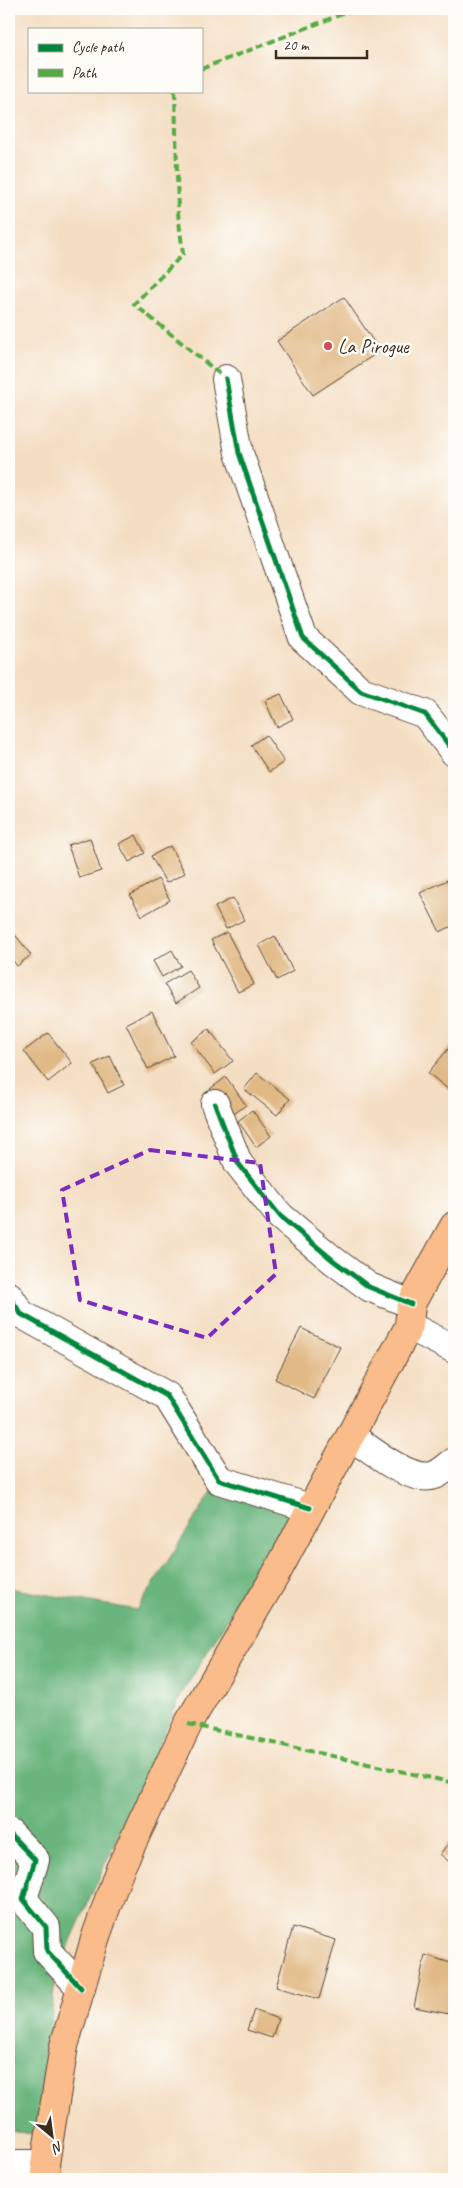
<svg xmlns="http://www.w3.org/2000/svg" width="463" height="2188" viewBox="0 0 463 2188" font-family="Caveat,sans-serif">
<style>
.forest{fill:#6ab57e;stroke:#52704e}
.building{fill:#e1b985}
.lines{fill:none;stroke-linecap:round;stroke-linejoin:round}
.minor-casing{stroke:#574537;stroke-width:30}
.major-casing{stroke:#574537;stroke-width:30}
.minor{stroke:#fff;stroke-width:28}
.major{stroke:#fabc8b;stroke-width:28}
.quiet{stroke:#55ab43;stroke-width:4;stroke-dasharray:8 4;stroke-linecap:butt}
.cycleway-casing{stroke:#fdfcf7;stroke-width:8}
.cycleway{stroke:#00873e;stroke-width:5}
.marked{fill:none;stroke:#7b2cbf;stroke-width:4;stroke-dasharray:10 6;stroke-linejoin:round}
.poi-dot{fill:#d1495b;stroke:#fdfcf7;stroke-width:2}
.labels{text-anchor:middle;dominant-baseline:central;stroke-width:5;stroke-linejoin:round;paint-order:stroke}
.poi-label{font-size:20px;fill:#3b2a1e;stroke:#fdfcf7;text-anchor:start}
</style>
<rect width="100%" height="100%" fill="#fdfcf7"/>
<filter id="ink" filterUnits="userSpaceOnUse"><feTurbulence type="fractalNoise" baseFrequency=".02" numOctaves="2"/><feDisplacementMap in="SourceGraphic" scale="10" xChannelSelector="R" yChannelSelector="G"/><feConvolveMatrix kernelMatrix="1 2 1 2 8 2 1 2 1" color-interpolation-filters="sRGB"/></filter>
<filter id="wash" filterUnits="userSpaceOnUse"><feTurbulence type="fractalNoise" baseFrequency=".0096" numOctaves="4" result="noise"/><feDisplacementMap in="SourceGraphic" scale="20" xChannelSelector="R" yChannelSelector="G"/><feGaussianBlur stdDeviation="1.12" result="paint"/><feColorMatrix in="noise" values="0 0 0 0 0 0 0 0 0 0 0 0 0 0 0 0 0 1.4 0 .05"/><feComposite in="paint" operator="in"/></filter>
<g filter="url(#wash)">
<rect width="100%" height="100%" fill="#f4dec3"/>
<path class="forest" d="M219,1480L299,1504L182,1693L55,1976L42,2135L9,2131V1588L137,1610Z"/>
<g id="blocks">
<path class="building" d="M344,297L380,351L313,395L277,341Z
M281,694L293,719L277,727L265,701Z
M266,735L284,762L269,772L251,745Z
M136,835L145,853L129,862L119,844Z
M90,838L101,871L79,878L68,845Z
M170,846L185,873L166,883L151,856Z
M454,877V925L440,932L420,893Z
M158,879L170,900L142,916L130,895Z
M233,898L244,920L226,929L215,907Z
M9,927L31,955L17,966L9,955Z
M227,932L254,984L238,992L211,940Z
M275,936L293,971L277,980L259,945Z
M172,950L181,966L162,977L153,961Z
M188,970L199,988L176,1003L164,984Z
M152,1011L174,1056L148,1069L126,1024Z
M209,1029L233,1061L215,1074L191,1042Z
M48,1033L72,1063L48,1082L24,1051Z
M454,1042V1094L428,1073Z
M110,1056L124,1085L108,1093L93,1064Z
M257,1073L290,1099L277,1115L244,1089Z
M226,1077L246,1105L230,1117L210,1089Z
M252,1110L271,1136L256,1147L238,1121Z
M301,1328L340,1347L314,1399L275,1379Z
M454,1836V1866L440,1854Z
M293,1927L336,1940L319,1999L276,1987Z
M425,1955L454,1964V2015L414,2007Z
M254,2010L278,2019L272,2038L247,2030Z"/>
</g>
</g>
<g filter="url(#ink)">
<use href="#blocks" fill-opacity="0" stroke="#574537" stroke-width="1"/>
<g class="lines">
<g class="minor-casing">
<path id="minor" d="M226,379L239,453L303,638L361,691L425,714L454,752
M215,1104L238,1163L280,1216L334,1261L369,1287L411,1304
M9,1296L21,1314L167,1396L219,1480L310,1508
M409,1326L454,1349
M351,1436C369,1449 411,1484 435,1475C441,1473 448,1466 454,1462
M9,1833L35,1860L23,1899L46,1927L47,1951L81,1988
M9,2164H45"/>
</g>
<g class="major-casing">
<path id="major" d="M47,2179L45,2164L64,2046L95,1939L119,1871L188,1724L275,1576L409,1326L411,1304L454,1226"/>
</g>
<use href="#minor" class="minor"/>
<use href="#major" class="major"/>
<path class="quiet" d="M201,69L355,9
M175,91L178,213L183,254L134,304L226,379
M188,1724L454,1783"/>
<g class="cycleway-casing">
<path id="cycleway" d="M226,379L239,453L303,638L361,691L425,714L454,752
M215,1104L238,1163L280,1216L334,1261L369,1287L411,1304
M9,1296L21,1314L167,1396L219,1480L310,1508
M9,1833L35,1860L23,1899L46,1927L47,1951L81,1988"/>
</g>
<use href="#cycleway" class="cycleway"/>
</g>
</g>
<path class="marked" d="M150,1150L260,1163L276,1274L207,1338L80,1300L62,1190Z"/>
<circle class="poi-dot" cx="328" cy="346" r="5"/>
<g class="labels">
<g class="poi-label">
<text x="338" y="346">La Pirogue</text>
</g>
</g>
<rect width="463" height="2188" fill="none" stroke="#fdfcf7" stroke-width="30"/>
<rect x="28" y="28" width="175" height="65" fill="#fdfcf7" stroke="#afa8a0"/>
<rect x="38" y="44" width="25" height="8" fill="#00873e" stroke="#afa8a0"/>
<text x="72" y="52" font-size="15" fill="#3b2a1e">Cycle path</text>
<rect x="38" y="69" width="25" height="8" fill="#55ab43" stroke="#afa8a0"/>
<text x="72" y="78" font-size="15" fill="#3b2a1e">Path</text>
<g transform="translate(52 2136) rotate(151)" stroke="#fdfcf7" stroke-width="4" paint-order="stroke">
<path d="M0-4L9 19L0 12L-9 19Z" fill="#3b2a1e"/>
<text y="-8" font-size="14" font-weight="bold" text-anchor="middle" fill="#3b2a1e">N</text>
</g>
<path d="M276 50v8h91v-8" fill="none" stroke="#3b2a1e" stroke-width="2.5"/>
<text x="283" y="50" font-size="15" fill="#3b2a1e" stroke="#fdfcf7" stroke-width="4" paint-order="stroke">20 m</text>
</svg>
